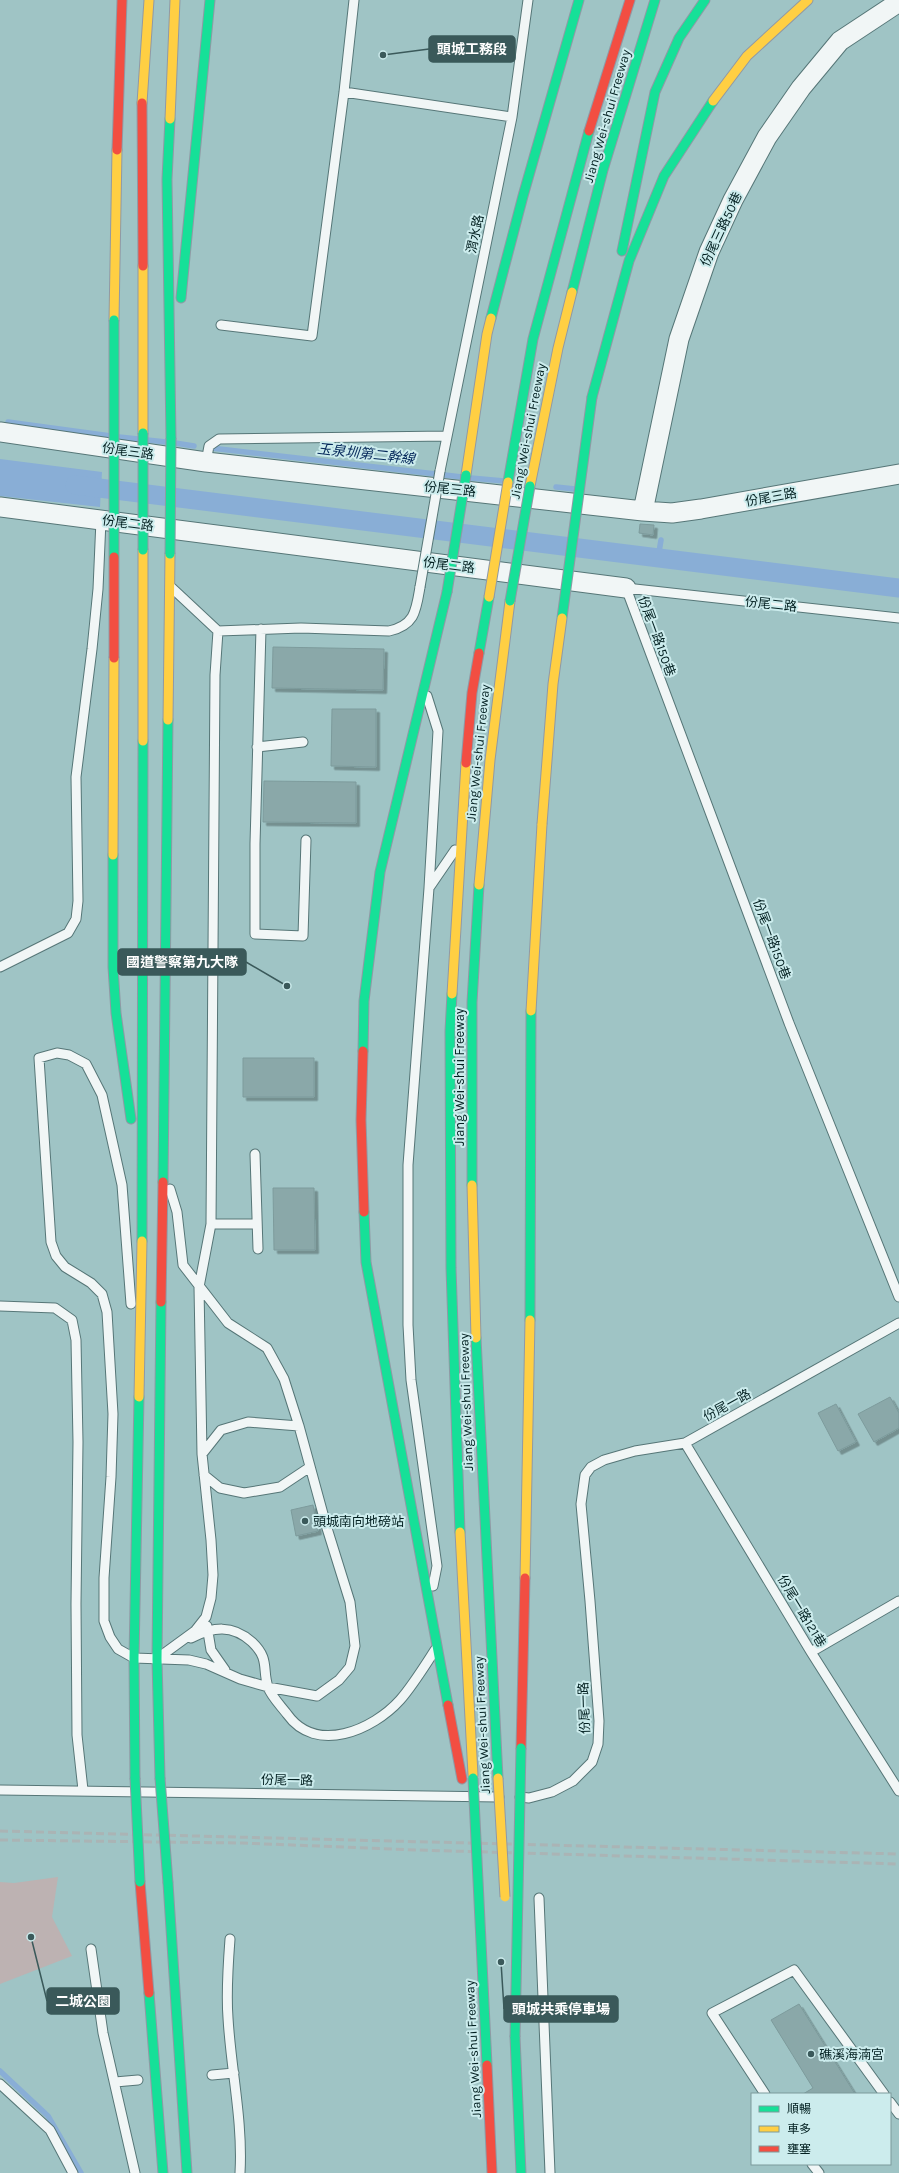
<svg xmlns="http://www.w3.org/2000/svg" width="899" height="2173" viewBox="0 0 899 2173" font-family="Karla,'Noto Sans TC',sans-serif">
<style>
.green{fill:#bdb2b2}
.water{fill:#89aed6}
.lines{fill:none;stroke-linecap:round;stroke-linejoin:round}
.stream{stroke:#89aed6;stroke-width:5.5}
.canal{stroke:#89aed6;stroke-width:19}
.building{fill:#8aa8a9;stroke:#7d9b9c;filter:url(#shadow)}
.lane-casing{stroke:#567677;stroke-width:11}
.street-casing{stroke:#567677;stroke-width:21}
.fast-casing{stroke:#9099a5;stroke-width:11}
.slow-casing{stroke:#9099a5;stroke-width:11}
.jam-casing{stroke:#9099a5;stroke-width:11}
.lane{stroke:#f1f6f6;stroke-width:9}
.street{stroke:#f1f6f6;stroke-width:19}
.fast{stroke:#16e098;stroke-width:9}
.slow{stroke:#ffcf43;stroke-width:9}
.jam{stroke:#f24e42;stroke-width:9}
.rail{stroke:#aab4b5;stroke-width:3;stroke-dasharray:8 4;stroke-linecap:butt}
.lane-bridge-casing{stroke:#567677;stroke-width:11;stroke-linecap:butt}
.fast-bridge-casing{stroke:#9099a5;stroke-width:11;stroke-linecap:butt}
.slow-bridge-casing{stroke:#9099a5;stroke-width:11;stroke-linecap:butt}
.jam-bridge-casing{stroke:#9099a5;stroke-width:11;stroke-linecap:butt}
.lane-bridge{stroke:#f1f6f6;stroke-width:9}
.fast-bridge{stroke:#16e098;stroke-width:9}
.slow-bridge{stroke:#ffcf43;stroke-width:9}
.jam-bridge{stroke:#f24e42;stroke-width:9}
.poi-dot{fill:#3a595a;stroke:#cceced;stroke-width:1.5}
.labels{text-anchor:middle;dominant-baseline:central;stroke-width:4;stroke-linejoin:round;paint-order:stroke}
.street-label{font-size:13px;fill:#032021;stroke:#cceced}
.poi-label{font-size:13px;fill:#032021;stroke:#cceced;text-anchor:start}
.water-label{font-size:14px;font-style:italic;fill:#042759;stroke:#cceced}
.leader{fill:none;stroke:#3a595a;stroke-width:1.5}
.callout-dot{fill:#3a595a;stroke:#cceced;stroke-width:1.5}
.callout{fill:#3a595a;stroke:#3a595a;stroke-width:1.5}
.callout-label{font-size:14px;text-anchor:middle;font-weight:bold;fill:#fff}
</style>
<defs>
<filter id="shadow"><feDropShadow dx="3.5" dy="3.5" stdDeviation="0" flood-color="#0004"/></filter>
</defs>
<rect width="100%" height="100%" fill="#9fc4c5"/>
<path class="green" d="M58,1877L52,1917L72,1956L0,1984V1882L14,1883Z"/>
<path class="water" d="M0,459L102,472L100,507L0,496Z"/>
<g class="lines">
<path class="stream" d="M8,422L111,436
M119,437L138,439
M147,440L166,442
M175,443L194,446
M211,448L462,477
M471,478L504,481
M556,487L575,489
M658,558L661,540
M0,2071L48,2116L81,2173"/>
<path class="canal" d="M75,485L899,588"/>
</g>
<path class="building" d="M640,524L654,525L653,535L639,533Z
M273,647L384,649L383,690L272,688Z
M332,709H376V767L331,766Z
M264,781L356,782V823L263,822Z
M243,1058H314V1097H243Z
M273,1188H314L315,1250H274Z
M890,1397L899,1413V1428L874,1442L858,1414Z
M836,1404L856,1442L838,1451L818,1413Z
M313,1505L318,1531L296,1536L291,1510Z
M799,2004L855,2094H803L813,2088L771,2020Z"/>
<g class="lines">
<g class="lane-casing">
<path id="lane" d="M344,92L512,117
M221,325L312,336L344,92L354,0
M206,462L209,446L219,439L447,436
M440,471L512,117L528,0
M899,618L626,588L789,1023L899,1297
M261,629L255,844V934L303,936L306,840
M218,631L301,628L389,631C415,625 416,611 420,587
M427,696L438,731L429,888
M257,747L303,742
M0,967L68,933L76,919L78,901L76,777L92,649L98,589L101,520
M255,1154L258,1249
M211,1224H257
M131,1304L122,1185L102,1095L86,1064L69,1055L57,1053L39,1058L51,1242L56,1256L65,1267L91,1283L102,1294L107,1312L113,1414L111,1477L104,1578V1621L110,1637L118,1649L134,1658L189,1660L206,1664L240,1679L268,1687L317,1696L339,1680L350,1667L355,1646L350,1602L326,1525L299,1426L284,1379L267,1348L228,1323L183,1265L177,1212L170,1189
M0,1306L55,1308L72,1320L76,1340L78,1442L76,1604L77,1735L83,1790
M685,1443L811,1652L899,1791
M202,1454L221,1430L248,1422L299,1426
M204,1475L220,1488L244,1493L280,1487L310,1467
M433,1586L437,1566L411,1380L408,1325V1165L429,888L455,850
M207,1626L211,1650L225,1670
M191,1638C213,1627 232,1624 252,1642C270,1659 262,1669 268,1687C271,1696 281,1706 287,1714C316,1755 373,1730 400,1700C413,1685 424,1667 435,1650
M811,1652L899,1601
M158,1658L195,1631L206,1617L211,1598L213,1575L211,1540L202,1454L199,1287L211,1224L215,675L218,631L172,588
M0,1790L499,1797
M520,1797L529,1798L552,1792L573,1781L592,1762L598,1744L599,1721L590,1601L581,1504L585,1475L591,1467L604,1460L635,1451L685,1443L899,1323
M539,1898L550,2173
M230,1939C228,1965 226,1992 228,2018C231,2070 243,2121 240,2173
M91,1949L103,2033L135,2173
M212,2075L234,2073
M115,2082L138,2080
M0,2084L50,2130L73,2173
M765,2094L712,2013L794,1970L884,2094
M890,2102L899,2114
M812,2164L819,2173"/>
</g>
<g class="street-casing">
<path id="street" d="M0,432L206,462L643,511L672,513L701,509L899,474
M0,507L626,588
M643,511L679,339L709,252L733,200L767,137L801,88L840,41L899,2"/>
</g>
<g class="fast-casing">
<path id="fast" d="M170,119L167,179L171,438
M622,251L655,92L679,38L705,0
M572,292L603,170L655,0
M181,298L210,0
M491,318L523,196L579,0
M592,397L629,261L664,176L713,101
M508,482L533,339L589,131
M479,653L489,597
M113,855V967L116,1013L131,1119
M452,994L450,1031L451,1268L460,1532
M363,1051L364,1001L380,872L447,592
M163,1182L168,720
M472,1185V1002L479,885
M364,1212L366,1262L448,1705
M142,1241L143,741
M530,1320L531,1011
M476,1338L498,1778
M135,1778L134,1658L139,1397
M160,1778L157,1659L161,1302
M168,1883L187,2173
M149,1993L163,2173
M515,2037L521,2173"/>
</g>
<g class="slow-casing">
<path id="slow" d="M713,101L747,56L808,0
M142,103L149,0
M170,119L175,0
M143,266V433
M114,320L117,150
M466,475L487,334L491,318
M530,486L558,348L572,292
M168,720L170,554
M143,741V550
M113,855L114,658
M479,885L490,760L510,601
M452,994L466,763
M531,1011L542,824
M472,1185L476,1338
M139,1397L142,1241
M460,1532L473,1775
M525,1578L530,1320"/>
</g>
<g class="jam-casing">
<path id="jam" d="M142,103L143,266
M589,131L630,0
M117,150L122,0
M466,763L472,693L479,653
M363,1051L361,1120L364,1212
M161,1302L163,1182
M448,1705L462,1779
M521,1748L525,1578
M140,1882L149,1993"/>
</g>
<use href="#lane" class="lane"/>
<use href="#street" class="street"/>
<use href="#fast" class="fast"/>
<use href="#slow" class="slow"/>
<use href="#jam" class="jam"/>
<path class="rail" d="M0,1831L899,1854
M0,1840L242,1843L417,1850L899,1864"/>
<g class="lane-bridge-casing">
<path id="lane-bridge" d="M420,587L440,471"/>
</g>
<g class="fast-bridge-casing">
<path id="fast-bridge" d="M114,320V557
M143,433V550
M170,554L171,438
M447,592L466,475
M510,601L530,486
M562,618L592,397
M135,1778L140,1882
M160,1778L168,1883
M473,1778L487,2065
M515,2037L521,1748"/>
</g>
<g class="slow-bridge-casing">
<path id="slow-bridge" d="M489,597L508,482
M542,824L553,684L562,618
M498,1778L505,1897"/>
</g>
<g class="jam-bridge-casing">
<path id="jam-bridge" d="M114,557V658
M487,2065L492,2173"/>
</g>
<use href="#lane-bridge" class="lane-bridge"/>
<use href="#fast-bridge" class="fast-bridge"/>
<use href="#slow-bridge" class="slow-bridge"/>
<use href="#jam-bridge" class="jam-bridge"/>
</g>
<g class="poi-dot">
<circle cx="305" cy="1521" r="4"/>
<circle cx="811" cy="2054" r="4"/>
</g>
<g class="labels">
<g class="street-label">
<text transform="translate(607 116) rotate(-74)">Jiang Wei-shui Freeway</text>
<text transform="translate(721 229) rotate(-65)">份尾三路50巷</text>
<text transform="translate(475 234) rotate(-78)">渭水路</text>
<text transform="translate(528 431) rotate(-79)">Jiang Wei-shui Freeway</text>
<text transform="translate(128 451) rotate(8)">份尾三路</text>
<text transform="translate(450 489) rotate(6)">份尾三路</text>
<text transform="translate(771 497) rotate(-10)">份尾三路</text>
<text transform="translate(128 523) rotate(7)">份尾二路</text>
<text transform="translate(449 565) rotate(7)">份尾二路</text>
<text transform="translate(771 604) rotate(6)">份尾二路</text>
<text transform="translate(657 636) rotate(70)">份尾一路150巷</text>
<text transform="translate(478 753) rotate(-84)">Jiang Wei-shui Freeway</text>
<text transform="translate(772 939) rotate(70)">份尾一路150巷</text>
<text transform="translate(459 1077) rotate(-90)">Jiang Wei-shui Freeway</text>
<text transform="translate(466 1402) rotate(-92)">Jiang Wei-shui Freeway</text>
<text transform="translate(727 1405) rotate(-29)">份尾一路</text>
<text transform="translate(802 1611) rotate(59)">份尾一路121巷</text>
<text transform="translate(584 1708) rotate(-92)">份尾一路</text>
<text transform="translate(482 1725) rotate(-93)">Jiang Wei-shui Freeway</text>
<text transform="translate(287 1780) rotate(1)">份尾一路</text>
<text transform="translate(473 2049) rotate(-93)">Jiang Wei-shui Freeway</text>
</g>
<g class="poi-label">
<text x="313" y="1521">頭城南向地磅站</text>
<text x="819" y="2054">礁溪海湳宮</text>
</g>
<g class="water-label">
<text transform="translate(366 454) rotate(6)">玉泉圳第二幹線</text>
</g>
</g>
<path class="leader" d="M383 55L429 49M287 986L246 962M31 1937L47 2001M501 1962L504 2009"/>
<g class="callout-dot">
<circle cx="383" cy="55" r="4"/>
<circle cx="287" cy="986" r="4"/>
<circle cx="31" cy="1937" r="4"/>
<circle cx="501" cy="1962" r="4"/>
</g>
<g class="callout">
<rect x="429" y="36" width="86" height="26" rx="4"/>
<rect x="118" y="949" width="128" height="26" rx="4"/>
<rect x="47" y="1988" width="72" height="26" rx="4"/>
<rect x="504" y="1996" width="114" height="26" rx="4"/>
</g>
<g class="callout-label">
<text x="472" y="54">頭城工務段</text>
<text x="182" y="967">國道警察第九大隊</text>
<text x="83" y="2006">二城公園</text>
<text x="561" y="2014">頭城共乘停車場</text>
</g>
<rect x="751" y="2093" width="140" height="72" fill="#cceced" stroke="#7c9a9b"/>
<rect x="759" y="2106" width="20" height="6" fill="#16e098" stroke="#7c9a9b"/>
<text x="787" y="2113" font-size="12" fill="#032021">順暢</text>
<rect x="759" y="2126" width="20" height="6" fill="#ffcf43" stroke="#7c9a9b"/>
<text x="787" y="2133" font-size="12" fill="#032021">車多</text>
<rect x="759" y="2146" width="20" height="6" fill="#f24e42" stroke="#7c9a9b"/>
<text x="787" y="2153" font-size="12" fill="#032021">壅塞</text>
</svg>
